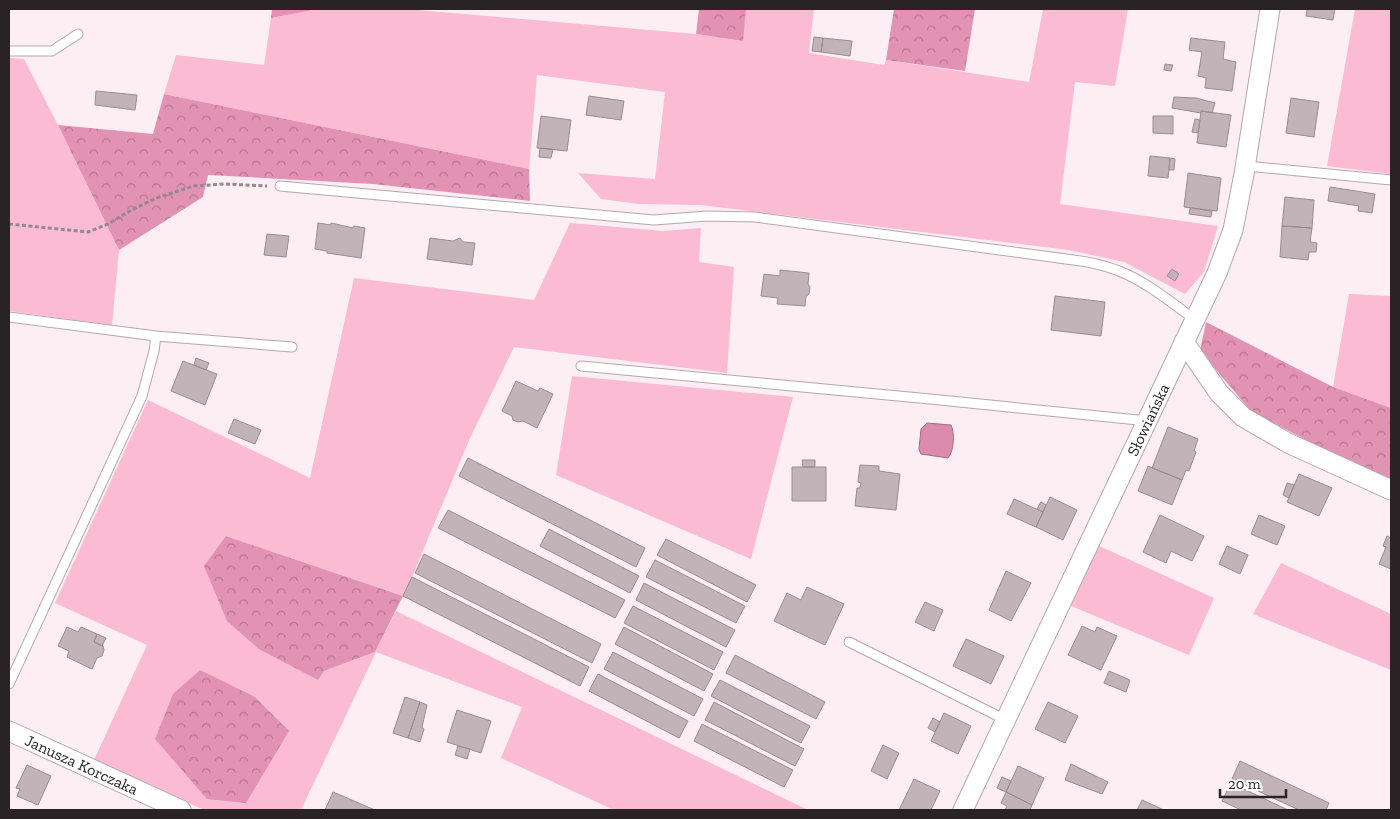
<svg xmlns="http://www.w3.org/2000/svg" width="1400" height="819" viewBox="0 0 1400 819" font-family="'Zilla Slab',serif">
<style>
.grass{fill:#fabbd3}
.forest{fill:url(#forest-crowns)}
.water{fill:#db8cad;stroke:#a66c84}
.building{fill:#c2b3b8;stroke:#9b8c92}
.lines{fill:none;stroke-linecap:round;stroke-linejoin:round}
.service-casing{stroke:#b6a7ac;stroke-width:11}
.minor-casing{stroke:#b6a7ac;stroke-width:21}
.path{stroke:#94898d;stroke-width:3;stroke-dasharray:4 2.5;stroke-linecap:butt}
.service{stroke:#fff;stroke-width:9}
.minor{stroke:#fff;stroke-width:19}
.labels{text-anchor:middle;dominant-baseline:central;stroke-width:4;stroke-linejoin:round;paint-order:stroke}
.street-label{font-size:16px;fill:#292325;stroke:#fff}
</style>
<defs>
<pattern id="forest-crowns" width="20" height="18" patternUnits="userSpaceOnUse" patternTransform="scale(1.25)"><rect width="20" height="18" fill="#e292b3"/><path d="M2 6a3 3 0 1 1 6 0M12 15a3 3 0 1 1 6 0" fill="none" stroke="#b77791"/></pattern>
</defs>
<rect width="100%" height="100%" fill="#fdeef3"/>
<path class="grass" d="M318,9H406L696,34L742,41L746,9H814L809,53L884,65L886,60L1029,82L1043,9H1128L1115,86L1075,82L1060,204L1218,226L1204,272L1185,294L1124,262L1069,250L701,205L638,204L601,199L578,173L655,179L665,92L537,75L529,169L164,94L176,55L264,65L271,18Z
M1355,9H1391V174L1327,166Z
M9,58L24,59L58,125L119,250L112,325L9,311Z
M570,223L663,231L701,228L699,262L734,267L727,373L514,347L470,438L412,577L403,596L226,536L318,680L324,671L375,652L396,611L808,810H614L501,758L522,707L376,652L301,810H204L94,760L147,645L55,603L148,400L310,478L354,278L534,300Z
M1349,294L1391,296V408L1333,387Z
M572,376L793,397L751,559L556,475Z
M1097,545L1214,598L1189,655L1071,606Z
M1281,563L1391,614V670L1253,614Z"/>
<path class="forest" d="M272,9H318L271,18Z
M699,9H746L743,41L696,34Z
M894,9H975L965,71L886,60Z
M164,94L529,169L530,201L373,184L208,175L203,197L119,250L58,125L153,134Z
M1206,322L1333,387L1391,408V482L1323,449L1251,411L1200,351Z
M226,536L403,596L375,652L324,671L318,680L259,649L227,621L204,566Z
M200,670L255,697L289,731L246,803L207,799L155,739L173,694Z"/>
<path class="water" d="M927,423L951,425C955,433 954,451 948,458L921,454L919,449L921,429Z"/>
<path class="building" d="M1307,9H1335L1333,20L1306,16Z
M814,37L823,38L821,52L812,51Z
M823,38L852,41L850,56L821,52Z
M1191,38L1225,42L1223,59L1236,62L1232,91L1205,88L1206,78L1198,76L1202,52L1189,50Z
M1165,64L1173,65L1171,71L1164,70Z
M96,91L137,95L135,110L95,105Z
M589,96L624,101L621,120L586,115Z
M1174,97L1196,98L1215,103L1212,113L1201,111V113L1172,108Z
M1291,98L1319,102L1314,137L1286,133Z
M1201,111L1231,115L1226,147L1197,143Z
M541,116L571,120L567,151L537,148Z
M1153,116H1173V134L1153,133Z
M1195,119L1200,120L1198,133L1192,132Z
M540,148L553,149L551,158L539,157Z
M1150,156L1170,158L1168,178L1148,176Z
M1170,158L1175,159L1174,170H1169Z
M1188,173L1221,178L1217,211L1184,207Z
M1330,187L1375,194L1372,213L1358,211L1359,206L1328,201Z
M1285,197L1314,200L1312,228L1282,226Z
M1190,208L1212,211L1211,217L1189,214Z
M318,223L331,225V223L353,228L354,226L365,228L361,258L327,253V251L315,249Z
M1282,226L1312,228L1310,242L1317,243L1316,252H1309L1308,260L1280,257Z
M267,234L289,236L286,257L264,255Z
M430,238L453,241L460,238L463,242L475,243L472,265L427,259Z
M1172,269L1179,274L1175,281L1167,276Z
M780,270L809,273L808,284L810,287L809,294L806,296L805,306L777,304L778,298L761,296L764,274L780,276Z
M1055,296L1105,302L1101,336L1051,330Z
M196,358L209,363L206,370L194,365Z
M183,361L217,374L205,405L171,391Z
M516,381L538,391L540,388L553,394L537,428L523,421L518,422L513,420L512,416L502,411Z
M234,419L261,430L255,444L228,433Z
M1168,427L1198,439L1194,451L1196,452L1189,471L1186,470L1182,480L1152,468Z
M468,458L645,548L636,567L459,476Z
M802,460H815V467H803Z
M860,465L879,466V471L900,474L896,510L855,506L857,488H860L861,483L858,482Z
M1148,466L1182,480L1172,505L1138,491Z
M792,467H826V501H792Z
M1299,474L1332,488L1319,516L1287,502Z
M1287,483L1294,485L1289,498L1283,495Z
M1050,497L1077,510L1063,540L1036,527Z
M1014,499L1043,512L1036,527L1007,514Z
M1041,502L1046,505L1043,512L1037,509Z
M448,510L625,600L615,618L438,528Z
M1160,515L1204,536L1192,561L1171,551L1166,563L1143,552Z
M1259,515L1285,526L1277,545L1251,534Z
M549,529L639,576L630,593L540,546Z
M1387,536L1391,538V569L1379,564L1386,547L1383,546Z
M666,539L756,585L747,602L657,555Z
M1227,546L1248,555L1240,574L1219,564Z
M424,554L601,644L592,663L415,573Z
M655,560L745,606L736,623L646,577Z
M1006,571L1031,583L1011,621L989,610Z
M412,577L589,667L580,686L403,596Z
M644,583L735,630L726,647L636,600Z
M807,587L844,604L825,645L774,621L787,593L801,600Z
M925,602L943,610L934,631L915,622Z
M633,606L723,652L714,670L624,623Z
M1082,626L1095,632L1097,627L1117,636L1101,670L1068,655Z
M67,627L78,632L81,627L97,634L94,642L103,646L104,650L102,656L97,658L92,669L67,657L69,651L58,646Z
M624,627L713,674L704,691L615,644Z
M97,634L106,638L102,646L94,642Z
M966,639L1004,656L991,684L953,666Z
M613,652L703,699L694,716L604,669Z
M735,655L825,702L816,719L726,673Z
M1109,671L1130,680L1126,692L1104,683Z
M598,674L688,721L679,738L589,691Z
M720,680L810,726L801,743L711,696Z
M405,697L420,702L408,738L393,733Z
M420,702L427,705L422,727L424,729L420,742L408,738Z
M714,702L804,749L795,766L705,720Z
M1048,702L1078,716L1065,743L1035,729Z
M457,710L491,721L481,753L447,742Z
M944,713L971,726L958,754L931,741Z
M933,718L940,722L935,732L928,728Z
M702,724L793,770L784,787L694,741Z
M883,745L899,753L887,779L871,771Z
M458,746L470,749L467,759L455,755Z
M1240,761L1329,803L1326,810H1299L1232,779Z
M1071,764L1108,782L1102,794L1065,780Z
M27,765L51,776L38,805L17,796L20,789L16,788Z
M1018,766L1044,778L1032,805L1006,792Z
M1002,777L1011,781L1006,792L997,788Z
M914,779L940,791L931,810H899Z
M1231,783L1288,810H1241L1222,801Z
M333,792L375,810H325Z
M1006,792L1032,805L1030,810H1005L1007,806L1001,803Z
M1142,800L1164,810H1137Z"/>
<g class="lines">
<g class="service-casing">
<path id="service" d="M9,51H52L78,34
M1246,166L1391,180
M280,186L654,220L707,216L755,217L1066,259C1084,261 1102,264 1119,271C1145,281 1171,302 1194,319
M9,317L156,336L292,347
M581,366L930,399L1148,421
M849,642L1006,720
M9,684L142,396L154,351L156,336"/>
</g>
<g class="minor-casing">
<g id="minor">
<path d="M1184,342L1219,393L1243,417L1288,443L1391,490"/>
<path id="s1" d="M9,731L181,810"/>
<path id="s2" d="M963,810L1217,273L1233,230L1244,174L1270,9"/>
</g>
</g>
<path class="path" d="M9,224L88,232L108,224L135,208L159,197L194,186L225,184L267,186"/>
<use href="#service" class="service"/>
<use href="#minor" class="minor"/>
</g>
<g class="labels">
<g class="street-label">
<text stroke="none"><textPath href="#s2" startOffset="432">Słowiańska</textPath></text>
<text stroke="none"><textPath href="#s1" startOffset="80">Janusza Korczaka</textPath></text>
</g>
</g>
<rect width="1400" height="819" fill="none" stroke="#292325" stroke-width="20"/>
<path d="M1220 789v8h66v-8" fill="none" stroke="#292325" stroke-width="2.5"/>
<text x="1228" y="789" font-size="15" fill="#292325" stroke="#ffffff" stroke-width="4" paint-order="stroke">20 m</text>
</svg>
